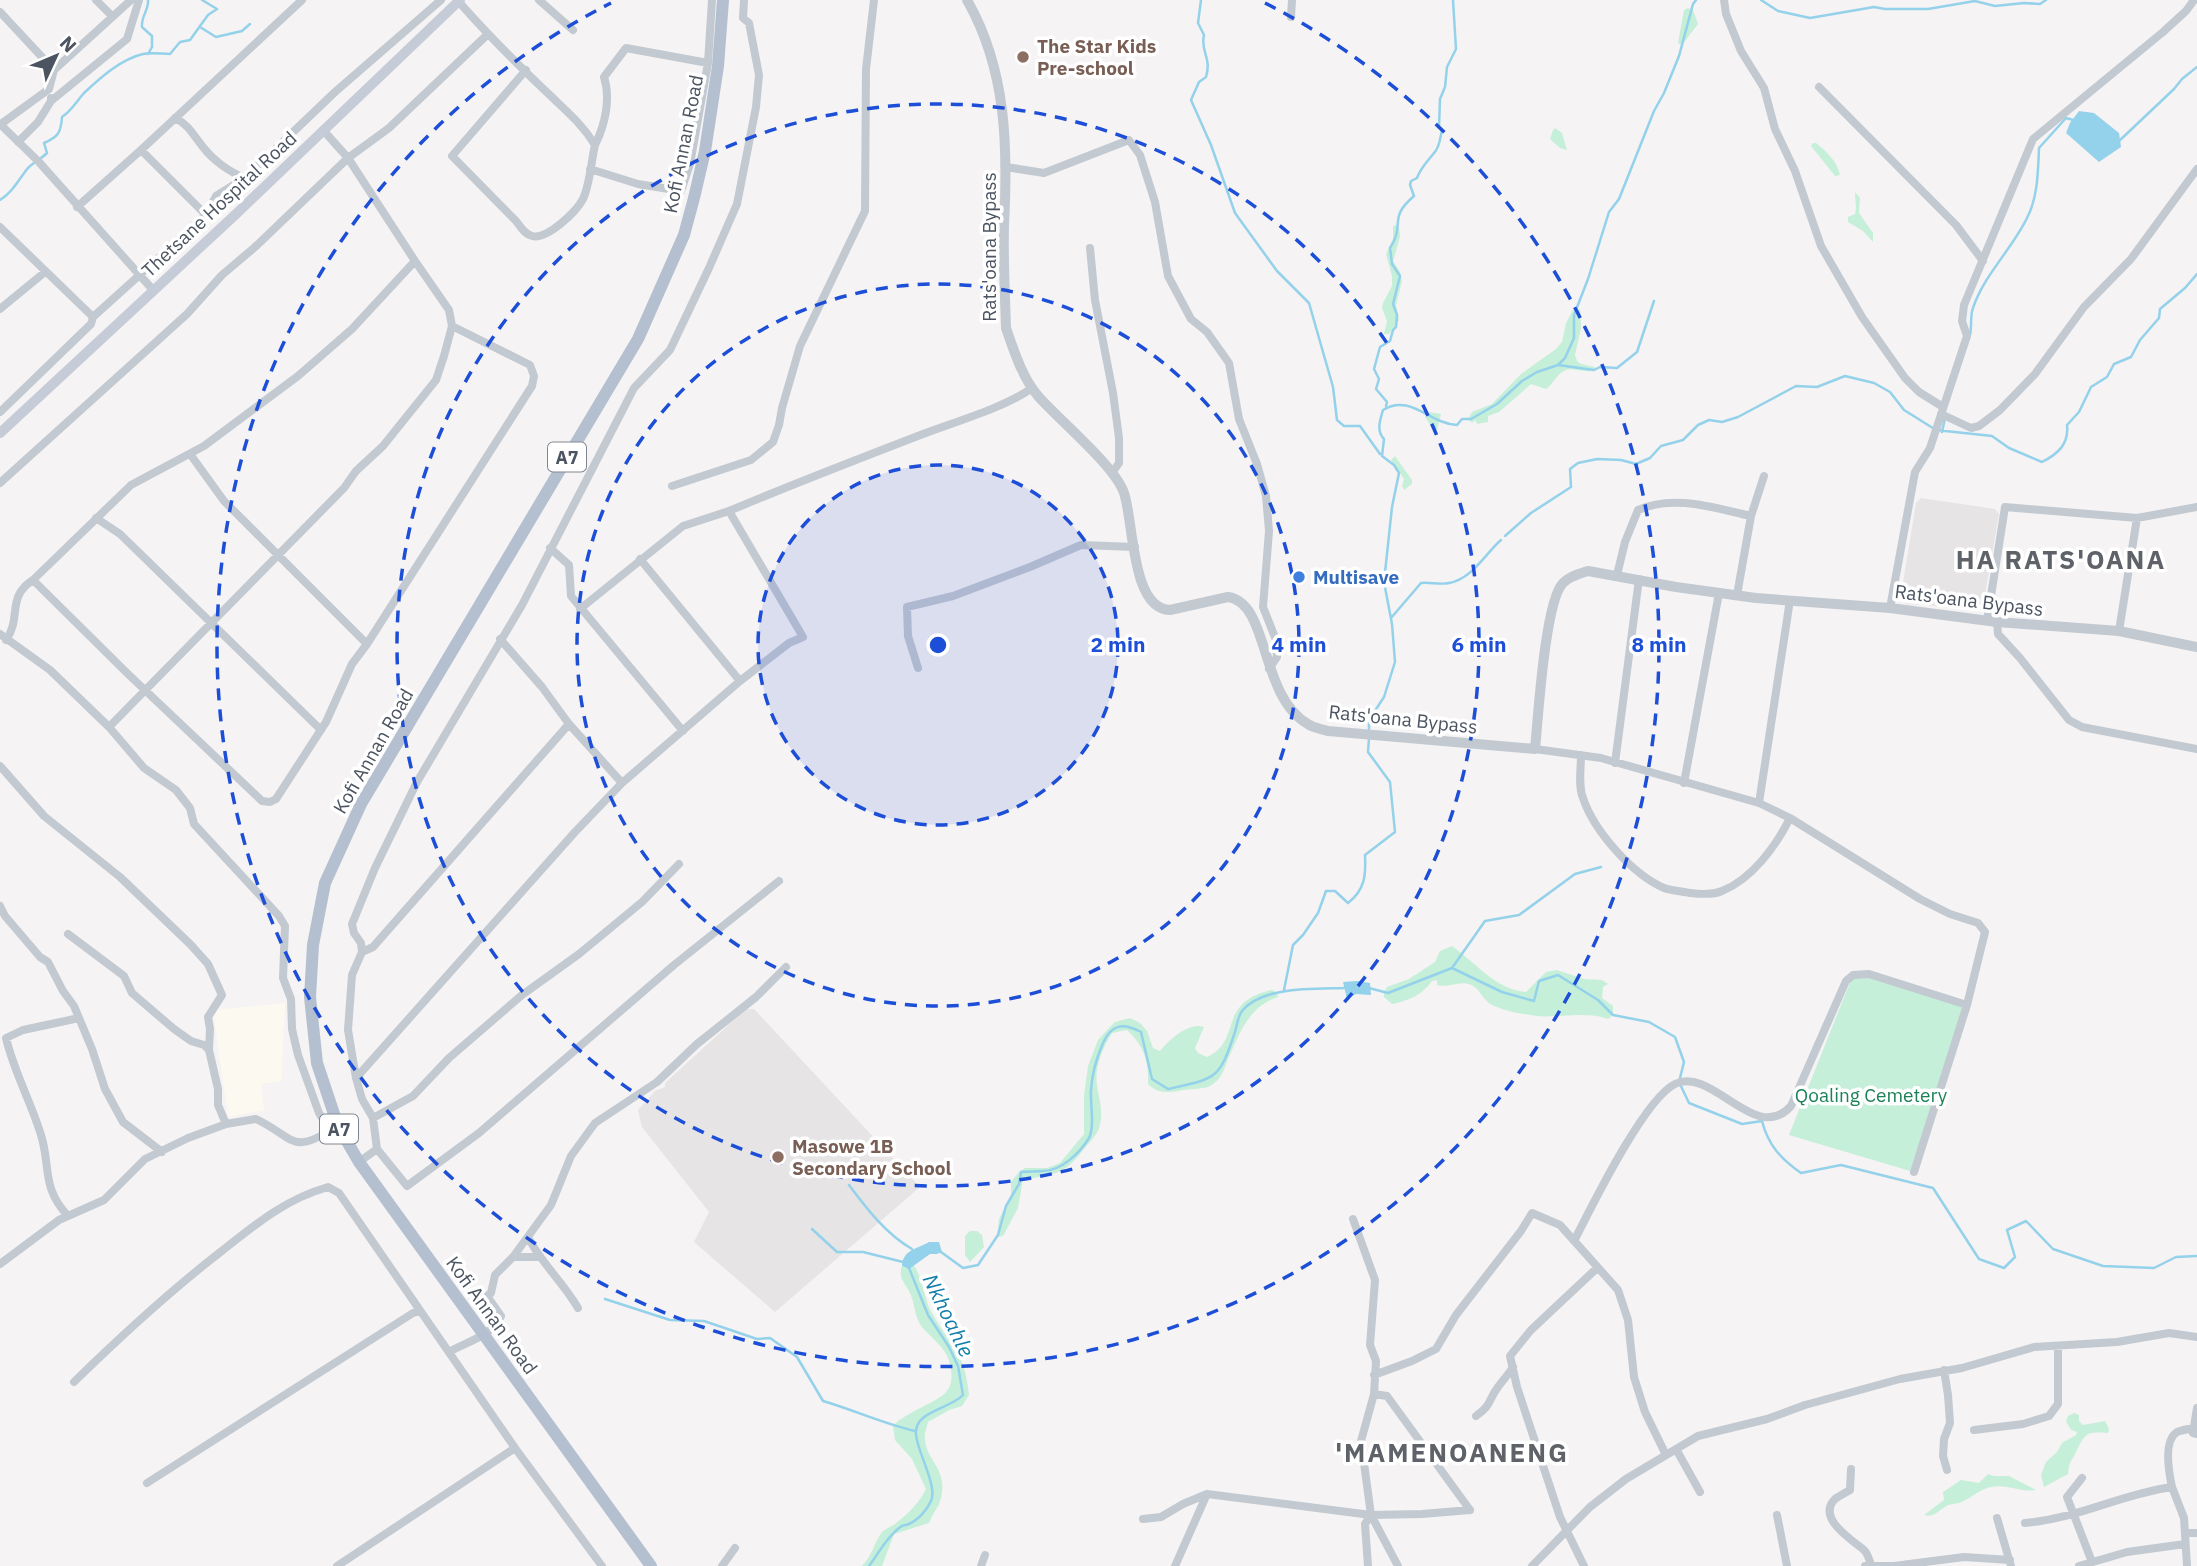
<svg xmlns="http://www.w3.org/2000/svg" width="2197" height="1566" viewBox="0 0 2197 1566" font-family="'IBM Plex Sans',sans-serif">
<style>
.commercial{fill:#fcfaf0}
.education{fill:#e6e4e5}
.green{fill:#c5efd9}
.water{fill:#94d1ea}
.lines{fill:none;stroke-linecap:round;stroke-linejoin:round}
.stream{stroke:#94d1ea;stroke-width:2.5}
.minor{stroke:#c2c9d1;stroke-width:8}
.tertiary{stroke:#c2c9d1;stroke-width:10}
.secondary{stroke:#c5ccd8;stroke-width:10}
.primary{stroke:#b4c0d0;stroke-width:12}
.ring{fill:none;stroke:#1d4ed8;stroke-width:3.5;stroke-dasharray:12 9}
.education-dot{fill:#8d6e63;stroke:#fff;stroke-width:2.5}
.shop-dot{fill:#3f7fe0;stroke:#fff;stroke-width:2.5}
.labels{text-anchor:middle;dominant-baseline:central;stroke-width:7;stroke-linejoin:round;paint-order:stroke}
.shield{fill:#fff;stroke:#818790;stroke-width:2}
.shield-label{font-size:18px;font-weight:bold;fill:#4b5460}
.education-label{font-size:19px;font-weight:bold;fill:#785e54;stroke:#fff;text-anchor:start}
.street-label{font-size:19px;fill:#4b5460;stroke:#fff}
.shop-label{font-size:19px;font-weight:bold;fill:#366cbe;stroke:#fff;text-anchor:start}
.park-label{font-size:19px;fill:#1c8157;stroke:#fff}
.water-label{font-size:21px;font-style:italic;fill:#127eac;stroke:#fff}
.district-label{font-size:26px;font-weight:bold;letter-spacing:2px;fill:#5f6268;stroke:#fff}
.centre{fill:#1d4ed8;stroke:#fff;stroke-width:3.5}
.ring-label{font-size:21px;text-anchor:middle;font-weight:bold;fill:#1d4ed8;stroke:#fff;stroke-width:7;stroke-linejoin:round;paint-order:stroke}
</style>
<rect width="100%" height="100%" fill="#f5f3f3"/>
<path class="commercial" d="M285,1003L281,1081L261,1084L264,1110L228,1117L213,1010Z"/>
<path class="education" d="M1921,498L1995,509L1999,514L1984,601L1977,609L1906,604L1901,595L1916,503Z
M746,1009H754L920,1187L775,1312L694,1242L709,1212L642,1127L638,1110L655,1091L665,1087V1083Z"/>
<path class="green" d="M1688,8L1693,10L1698,24L1682,45L1678,43L1684,10Z
M1555,128L1562,133L1567,150L1560,148L1550,139L1553,130Z
M1813,143H1816C1827,152 1837,161 1840,175L1835,176L1811,146Z
M1855,192L1860,198L1859,213L1873,233V242L1863,231L1848,222V217L1855,214C1857,206 1855,201 1855,192Z
M1395,225L1399,227L1400,237L1393,261L1400,272L1402,281L1396,305L1399,320L1389,334H1384L1387,321L1382,308L1383,303L1392,286V276L1386,254L1393,239V226Z
M1580,309L1581,328L1575,355L1577,361L1581,364L1595,367L1594,370C1584,374 1572,366 1564,371C1556,375 1553,384 1546,389L1531,384L1499,412L1488,416V422L1477,424L1475,420L1472,423L1468,419L1472,412L1492,404L1521,374L1556,349L1562,342L1566,323L1573,310Z
M1429,412L1441,414L1437,430L1433,429L1425,417Z
M1395,456L1412,480V484L1404,490L1402,486L1404,479L1391,460Z
M1452,946C1475,962 1496,990 1526,992L1546,972L1557,970L1584,979L1602,980L1608,984L1603,987L1602,998L1613,1006V1015L1608,1019C1586,1011 1559,1018 1537,1016C1522,1014 1501,1011 1489,1003C1481,997 1479,987 1469,984C1458,981 1448,988 1437,985V980L1432,981C1422,995 1408,1001 1392,1004L1384,997V992L1387,987L1409,979L1435,962L1440,951Z
M1869,974L1967,1005L1910,1171L1789,1135L1853,975Z
M1272,990L1277,993L1278,997C1248,1007 1240,1033 1228,1059C1224,1070 1221,1080 1210,1086C1206,1089 1186,1089 1178,1091C1167,1093 1157,1093 1148,1084C1149,1061 1144,1046 1127,1030L1112,1033C1103,1047 1094,1068 1097,1085C1099,1098 1104,1114 1099,1128C1096,1137 1089,1142 1083,1150C1066,1174 1051,1176 1023,1179L1018,1208L1003,1236L997,1237L999,1219L1011,1195V1182L1019,1172L1025,1168H1047L1060,1163L1084,1134V1096L1088,1066L1098,1040L1108,1029L1115,1022L1130,1018L1140,1023L1147,1031L1153,1048L1160,1051C1170,1039 1189,1022 1204,1027L1195,1048L1198,1053L1207,1057C1243,1041 1216,1002 1272,990Z
M970,1231H977L982,1235L984,1247L970,1262L965,1255V1236Z
M913,1264C924,1279 923,1299 933,1315C952,1348 965,1353 969,1395L962,1406L949,1410L928,1422C927,1427 924,1433 925,1439C926,1461 948,1468 941,1498C939,1507 932,1514 929,1523L894,1534L882,1566H862C872,1556 874,1543 882,1532C886,1528 892,1527 896,1523C908,1514 920,1502 926,1489L912,1459L895,1440L893,1426C905,1412 939,1402 947,1391C952,1384 952,1378 951,1370C949,1349 935,1342 922,1327C914,1317 915,1302 909,1291C904,1282 898,1277 902,1266L905,1268Z
M2074,1413L2079,1415V1421L2083,1425L2105,1421L2109,1429L2108,1433C2085,1431 2085,1434 2076,1452C2070,1464 2070,1460 2068,1474L2044,1487L2041,1475L2046,1462L2057,1452L2062,1443L2076,1435L2077,1432L2071,1430L2066,1421L2068,1416Z
M1988,1474L1994,1476H2009L2036,1490C2021,1493 2006,1482 1987,1488C1978,1491 1968,1500 1959,1503C1955,1504 1951,1504 1948,1505C1938,1510 1935,1518 1924,1515L1944,1500L1943,1492L1961,1480L1979,1483Z"/>
<path class="water" d="M2079,111L2094,113L2119,133L2121,147L2099,162L2066,133L2070,123Z
M1356,981H1360L1359,986L1364,982L1370,983L1371,995L1356,994L1347,999L1343,982Z
M929,1242H939L942,1252L937,1254H930L909,1269L902,1266C903,1249 918,1249 929,1242Z"/>
<g class="lines">
<path class="stream" d="M148,0C149,10 141,16 142,27L152,36V47L148,54
M1201,0L1198,23L1204,35C1200,52 1212,57 1206,77L1199,82L1191,100L1211,145L1235,213L1277,271L1309,303L1333,387L1337,420L1344,426H1360L1380,454
M1761,0L1778,11L1810,18L1874,7L1885,9H1928L1975,1L1995,6L2024,3L2040,4L2046,0
M200,27L216,37L242,31L250,24
M2118,142L2174,89L2182,79L2197,67
M0,200C13,192 19,179 28,168C34,162 41,159 47,153L44,143C58,137 61,133 62,117C72,110 76,102 84,93C100,78 121,59 143,54C151,52 162,54 170,54L180,42L190,40L208,15L217,9L202,0
M1970,335C1972,326 1970,315 1973,308C1984,275 2012,249 2027,218C2038,197 2038,171 2039,148L2066,118L2073,120
M1558,365L1594,370L1600,367L1617,368L1637,352L1654,301
M1386,406L1387,402L1376,389L1379,379L1374,369L1380,347L1390,341L1393,330L1396,327L1397,315L1393,304L1400,276L1392,264L1390,248C1406,224 1387,219 1414,196L1410,185L1411,181L1417,178C1421,167 1427,162 1434,153C1440,147 1440,138 1442,130L1439,127L1440,99L1445,87L1447,67L1456,49L1453,0
M1942,432L1945,418
M1505,536L1531,513L1571,487L1570,469L1578,463L1597,459L1621,460L1636,464L1650,458L1661,446L1683,440L1698,425L1709,420L1722,422L1738,417L1796,386L1817,387L1845,376L1874,383L1890,392L1904,410L1936,430L1992,436L2009,448L2042,462C2058,454 2069,444 2067,425L2079,412L2091,387L2107,377L2114,364L2131,357L2140,340L2159,318L2160,309L2185,288L2197,274
M1391,618L1421,583C1430,582 1441,585 1449,583C1472,579 1485,554 1501,540
M1369,731V720L1384,697L1395,662L1392,624L1384,582L1392,507L1399,473L1394,465L1382,456L1384,439C1376,431 1380,420 1383,410C1410,393 1430,424 1457,425L1462,419H1471L1497,404L1522,381L1537,372L1558,365L1565,358L1574,338V315L1588,279L1609,212L1619,199L1654,111L1664,93L1679,56L1693,4L1696,0
M1452,968L1485,921L1519,915L1575,874L1601,867
M1369,988L1388,993L1452,968L1502,992L1534,1001L1539,981L1558,975L1598,1000L1613,1015L1649,1022L1675,1037L1684,1062L1679,1082L1689,1103L1742,1124L1762,1121C1768,1145 1781,1159 1801,1173L1841,1165L1933,1188L1979,1259L2004,1268L2015,1257L2007,1230L2026,1221L2053,1249L2103,1266L2154,1268L2176,1257L2197,1256
M1284,990L1293,945L1303,935L1318,913L1326,891H1335L1348,903C1365,890 1366,875 1365,855L1395,832L1390,782L1368,752L1369,738
M849,1185C867,1209 886,1234 912,1249
M812,1229L837,1252H863L903,1262
M941,1252L963,1268L978,1265L998,1235L1006,1206L1019,1184L1021,1172C1029,1171 1035,1172 1043,1171C1061,1171 1080,1153 1089,1138C1095,1126 1090,1103 1091,1090C1092,1073 1096,1059 1103,1043C1112,1023 1124,1023 1141,1032L1152,1079L1168,1089C1217,1078 1219,1080 1235,1032C1237,1025 1238,1016 1242,1011C1262,986 1315,989 1345,988
M605,1299L670,1320L704,1321L757,1339L770,1338L797,1357L823,1401C854,1410 884,1424 915,1431
M869,1566C879,1553 885,1539 899,1528C906,1523 901,1527 909,1524C918,1520 927,1510 931,1501C938,1486 917,1452 916,1434C914,1411 950,1409 963,1395L958,1366L949,1347L928,1315L909,1268"/>
<path class="minor" d="M96,0L112,16
M539,0L573,30
M1724,0L1726,14L1741,51L1764,88L1775,129L1795,171L1821,246L1862,317L1905,378L1919,392L1943,407
M459,2C489,36 522,69 555,100C571,115 584,127 595,145C591,162 590,184 583,199C576,212 547,240 532,236C524,234 521,227 516,221L452,156L526,70
M0,12L54,70L49,89L1,124
M1291,17L1292,0
M54,70L131,0
M1819,87L1956,225L1983,261
M51,101L127,39L139,0
M175,118C189,125 193,135 203,147C213,160 229,172 245,178
M0,124L38,161L153,290
M323,130L348,158L415,261L352,329L298,376L204,446L131,485L33,580L128,674L262,801L270,802L276,799L326,722L352,664L367,644L532,386L534,376L530,365L452,326
M18,142L38,122L51,101V98
M595,145C605,125 611,99 604,77L626,48L708,63L712,0
M141,150L206,215
M1006,167L1044,173L1129,140L1140,155L1155,202L1168,276L1191,319L1207,332L1229,363L1239,419L1257,464L1266,496L1269,531L1263,607L1276,640L1277,657L1269,669
M590,169L638,184L681,191L690,164L708,63
M77,207L141,150L302,0
M0,227L93,317
M1090,248L1095,300L1113,393L1119,438V463L1112,473
M0,309L45,272
M0,412L91,324L93,317L206,215L216,196L245,178L335,92L441,0
M1941,414L1971,428L1979,426L2000,410L2035,374L2084,307L2131,259L2197,169
M190,454L224,501L367,644
M0,483L187,314L222,275L255,247L348,158L389,128L488,34
M672,486L751,460L773,442L779,425L782,408L800,346L865,211L866,69L874,0
M729,511C793,484 858,459 923,434C955,422 1006,407 1032,388
M96,518L120,534L321,730
M550,548L569,565L571,596L683,731
M640,559L740,681
M1617,575L1625,542L1638,510C1674,494 1714,508 1751,516
M1737,595L1751,516L1764,476
M1890,608L1915,472L1930,448L1967,336L1962,321L1964,305L2033,139L2163,32L2186,11L2194,0
M1987,621L2005,507L2137,518L2197,507
M1997,622L1998,634L2020,658L2069,720L2082,727L2197,749
M2119,631L2137,518
M0,634L50,670L109,727L144,768L176,790L190,808L194,824L279,916L285,926L283,978L291,999L292,1029L298,1055L319,1113L330,1130
M500,639L542,687L569,724L622,783
M6,640C22,618 6,597 33,580
M918,668L908,636L907,607L953,596L1030,567L1081,545L1135,547
M109,727L344,488L356,471L383,446L436,380L444,356L452,326L449,310L415,261
M1535,749L1601,758L1759,803L1790,818L1920,899L1950,914L1978,923L1985,932L1967,1005L1914,1172
M1581,755C1581,769 1578,786 1583,798C1594,831 1632,874 1664,888C1672,891 1682,891 1690,893C1699,894 1713,895 1722,891C1752,879 1776,846 1790,818
M1615,763L1639,579
M0,766L44,816L120,877L190,944L208,964L222,995L208,1017L210,1029L209,1050
M1684,783L1719,593
M1759,803L1790,600
M0,906L5,916L40,957L48,962L63,991L74,1006L92,1049L105,1089L123,1122L162,1152
M68,934L124,976L132,993L174,1029L191,1041L204,1045L209,1050L218,1089V1105L226,1124
M362,952L373,947L569,724
M356,1078L575,832L622,783L740,681L789,643L803,637L729,511L683,526L580,609
M373,1118L413,1096L449,1058L522,995L579,954L642,902L679,864
M377,1149L407,1186L479,1133L674,965L779,881
M359,1162L377,1149L373,1118L362,1099L356,1078L348,1030L352,975L362,952L361,943L354,933L352,924L375,868L417,782L522,605L634,388L670,350L709,268L737,204L756,107L759,75L749,23L743,18L744,0
M68,1216C41,1187 51,1167 41,1135C31,1102 14,1072 6,1038L23,1030L79,1018
M1353,1219L1375,1280L1370,1345L1376,1361L1374,1394L1361,1441L1371,1515L1398,1566
M528,1237C541,1263 563,1282 578,1308
M1574,1241C1591,1208 1644,1099 1675,1084C1713,1066 1755,1146 1791,1106L1846,981L1853,975L1869,974L1967,1005
M513,1257H539
M0,1264L59,1220L104,1200L145,1159L188,1138L226,1124L256,1119C294,1137 291,1156 334,1128
M449,1352C466,1342 492,1336 501,1316L487,1296L491,1293L495,1275L513,1257L551,1205L571,1156L595,1123L657,1082L697,1044L756,997L786,967
M1944,1370L1948,1395L1950,1423L1944,1439L1943,1456L1947,1470
M1374,1375L1412,1361L1436,1349L1456,1315L1521,1231L1532,1213L1560,1225L1618,1290L1628,1320L1634,1377L1645,1412L1666,1455
M74,1382C122,1335 170,1291 223,1250C257,1223 286,1199 328,1187L339,1193L515,1448L602,1566
M1374,1394L1387,1396L1470,1510
M2197,1408L2193,1433L2197,1434
M1476,1416C1492,1405 1488,1400 1498,1387C1503,1380 1508,1375 1513,1367
M1974,1430L2023,1424L2049,1416L2058,1404V1346
M1676,1449L1700,1492
M1851,1469L1850,1490C1845,1493 1839,1496 1835,1499C1816,1518 1852,1540 1864,1550C1868,1554 1869,1559 1871,1565
M2082,1478L2067,1497L2092,1562
M147,1483L413,1313L420,1311
M2172,1487C2169,1473 2163,1441 2177,1432C2182,1430 2188,1429 2194,1428
M1777,1515L1787,1566
M1997,1518L2011,1566
M1143,1519L1161,1517L1183,1504L1207,1494L1371,1515L1422,1514L1470,1510
M2025,1523C2077,1519 2121,1494 2172,1487L2184,1518L2187,1566
M2185,1533H2197
M337,1566L515,1448
M722,1566L735,1548
M981,1566L985,1555
M1175,1566L1207,1494
M1368,1566L1365,1524L1371,1515
M1532,1566L1590,1507L1626,1479L1698,1436L1767,1419L1805,1405L1900,1379L1962,1368L2034,1347L2117,1342L2169,1333L2197,1337
M1584,1566L1560,1517L1517,1387L1510,1356L1531,1330L1597,1268
M1865,1566H1894L1964,1557L2010,1560
M2079,1566L2127,1552L2185,1544"/>
<path class="tertiary" d="M967,0C1007,70 1008,148 1004,225C1003,259 1005,294 1006,328C1014,351 1022,377 1038,396C1059,420 1115,466 1124,493C1134,522 1131,609 1170,610L1228,597C1270,603 1259,696 1308,724C1313,728 1322,729 1328,731L1535,749C1538,719 1545,601 1563,583C1570,576 1579,574 1588,571L1676,587L1756,598L1890,608L1997,622L2119,631L2197,647"/>
<path class="secondary" d="M0,433L235,215L460,0"/>
<path class="primary" d="M651,1566L359,1162L338,1126L317,1063L310,997L313,945L325,883L361,804L638,339L684,235L694,198L705,151L718,66L723,0"/>
</g>
<circle cx="938" cy="645" r="180" fill="#1d4ed8" fill-opacity=".12"/>
<g class="ring">
<circle cx="938" cy="645" r="180"/>
<circle cx="938" cy="645" r="361"/>
<circle cx="938" cy="645" r="541"/>
<path d="M1265 3A721 721 0 1 1 611 3"/>
</g>
<g class="education-dot">
<circle cx="1023" cy="57" r="7"/>
<circle cx="778" cy="1157" r="7"/>
</g>
<circle class="shop-dot" cx="1299" cy="577" r="7"/>
<g class="labels">
<g class="shield">
<rect x="548" y="442.5" width="38" height="29" rx="5"/>
<rect x="320" y="1114.5" width="38" height="29" rx="5"/>
</g>
<g class="shield-label">
<text x="567" y="457">A7</text>
<text x="339" y="1129">A7</text>
</g>
<g class="education-label">
<text x="1037" y="46">The Star Kids<tspan x="1037" dy="22">Pre-school</tspan></text>
<text x="792" y="1146">Masowe 1B<tspan x="792" dy="22">Secondary School</tspan></text>
</g>
<g class="street-label">
<text transform="translate(683 144) rotate(-79)">Kofi Annan Road</text>
<text transform="translate(219 204) rotate(-43)">Thetsane Hospital Road</text>
<text transform="translate(989 247) rotate(-90)">Rats'oana Bypass</text>
<text transform="translate(1969 600) rotate(7)">Rats'oana Bypass</text>
<text transform="translate(1403 719) rotate(6)">Rats'oana Bypass</text>
<text transform="translate(373 751) rotate(-60)">Kofi Annan Road</text>
<text transform="translate(492 1315) rotate(54)">Kofi Annan Road</text>
</g>
<g class="shop-label">
<text x="1313" y="577">Multisave</text>
</g>
<g class="park-label">
<text x="1871" y="1095">Qoaling Cemetery</text>
</g>
<g class="water-label">
<text transform="translate(949 1315) rotate(64)">Nkhoahle</text>
</g>
<g class="district-label">
<text x="2061" y="559">HA RATS'OANA</text>
<text x="1452" y="1452">'MAMENOANENG</text>
</g>
</g>
<circle cx="938" cy="645" r="10" class="centre"/>
<g class="ring-label">
<text x="1118" y="652">2 min</text>
<text x="1299" y="652">4 min</text>
<text x="1479" y="652">6 min</text>
<text x="1659" y="652">8 min</text>
</g>
<g transform="translate(56 56) rotate(46)" stroke="#ffffff" stroke-width="5" paint-order="stroke">
<path d="M0-5L12 26L0 18L-12 26Z" fill="#4b5460"/>
<text y="-10" font-size="19" font-weight="bold" text-anchor="middle" fill="#4b5460">N</text>
</g>
</svg>
